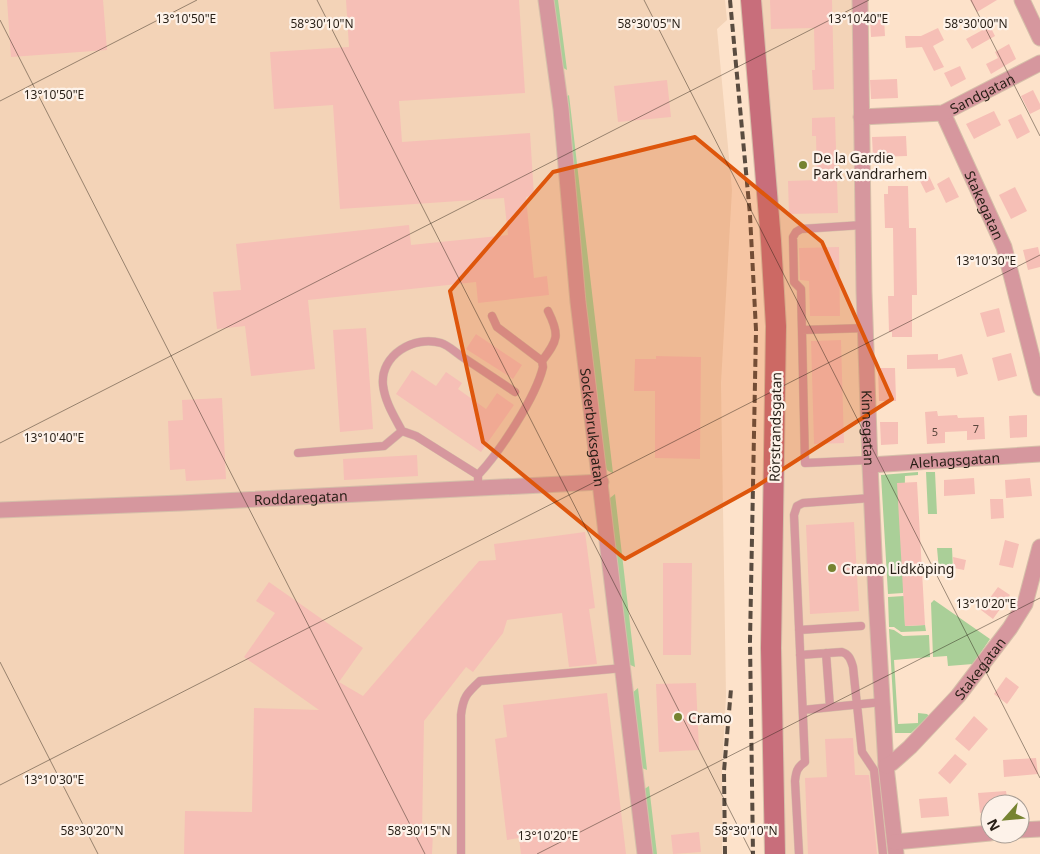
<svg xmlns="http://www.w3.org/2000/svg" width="1040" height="854" viewBox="0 0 1040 854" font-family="'Noto Sans',sans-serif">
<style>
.built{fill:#f3d3b7}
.green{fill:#aacf98}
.building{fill:#f6bfb6}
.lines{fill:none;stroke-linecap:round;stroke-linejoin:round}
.service-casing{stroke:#d6bfa9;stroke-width:9}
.minor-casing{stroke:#d6bfa9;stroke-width:17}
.secondary-casing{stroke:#d6bfa9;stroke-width:22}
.service{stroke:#d6979e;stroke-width:8}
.minor{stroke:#d6979e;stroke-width:15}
.secondary{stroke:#c86e7b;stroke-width:20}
.rail{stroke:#5a4c40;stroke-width:4;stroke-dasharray:8 4;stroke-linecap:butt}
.marked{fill:#de560c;fill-opacity:0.2;stroke:#de560c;stroke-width:4;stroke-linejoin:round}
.ticks{fill:none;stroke:#271e15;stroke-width:1;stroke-opacity:0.45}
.poi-dot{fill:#768331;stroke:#fdf2e9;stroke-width:2}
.labels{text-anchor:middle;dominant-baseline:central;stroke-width:4.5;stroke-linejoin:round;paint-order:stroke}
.number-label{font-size:11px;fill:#5b463d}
.street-label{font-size:14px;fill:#271e15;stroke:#fdf2e9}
.poi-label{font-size:14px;fill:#271e15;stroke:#fdf2e9;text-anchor:start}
.ticks-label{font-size:12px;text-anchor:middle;fill:#271e15;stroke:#fdf2e9;stroke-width:4.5;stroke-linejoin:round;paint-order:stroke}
</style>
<rect width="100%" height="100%" fill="#fde2ca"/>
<path class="built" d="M0,0H725L727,20L717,29L732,190L721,383L726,696L722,768V854H0Z
M760,0H852L857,290L862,465L869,596L889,854H784Z"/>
<path class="green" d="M551,0H558L567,70L560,66Z
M569,95L613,473L608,471L604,465L562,105L566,97Z
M918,472V475L905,476L903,593L888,594L881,475Z
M926,472H935L937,514H928Z
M615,494L635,667L628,664L608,502L610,498Z
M937,548H952L953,569L939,570Z
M904,596L905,626L925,625L926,631L901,632L894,627H889L888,597Z
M934,600L990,639L973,664L948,666L947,656L933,657L931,603Z
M889,629L894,630L903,636L929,635L930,657L894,660L898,724L918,723V713L927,714L929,716L911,733H895Z
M638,688L647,770L642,768L631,694Z
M649,786L657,854H649L643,790Z"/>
<path class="building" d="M7,0H103L107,50L11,57Z
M346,0H519L525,93L399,101L402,142L530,133L534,196L526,197L534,278L547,276L549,295L478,303L476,282L308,300L315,369L251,376L245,326L217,329L213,292L241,290L236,244L409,225L411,245L508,235L504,198L340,209L333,105L274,109L270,52L349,47Z
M770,0H832L834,89L813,90L812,70H815L814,28L771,29Z
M970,0H997L977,12Z
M884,18L885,36L871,37L870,19Z
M990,26L995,36L972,49L966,39Z
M938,28L944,40L933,46L944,67L934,71L922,47L906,48L905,36H921Z
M1009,44L1016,59L991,74L986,64L998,58L995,52Z
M960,66L966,79L951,87L944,73Z
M897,79L898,98L871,99L870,80Z
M667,80L671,117L618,122L614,86Z
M1033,90L1040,104V109L1030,114L1021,96Z
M994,111L1001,125L974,139L966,124Z
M1021,114L1030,132L1017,139L1008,120Z
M835,117L838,213L789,214L788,181L817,180L816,136H812V118Z
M906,136L907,156L873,157L872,137Z
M929,176L935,189L926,193L920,181Z
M949,177L959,197L946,203L937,184Z
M888,186H908L909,228H916L917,295H912V337H892V332H889L888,296H894L893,228H885L884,194H888Z
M1015,187L1027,211L1011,219L999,195Z
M839,247L840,316H810L809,281L800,280L799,248Z
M1038,247L1040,256V267L1028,270L1023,250Z
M999,308L1005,332L987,337L980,313Z
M366,328L373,429L340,432L333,330Z
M476,334L522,365L513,379L466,349Z
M841,340L844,443L814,444L811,341Z
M1011,353L1017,376L998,381L992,358Z
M938,354V360L962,354L968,374L957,377L955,368L907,369V355Z
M656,356L701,357L700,459L655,458V391H634L635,359H656Z
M878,368H895L896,401H879Z
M412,370L436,386L446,372L462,383L458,389L486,409L497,393L514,405L481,452L396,394Z
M222,398L226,479L186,481L185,469L170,470L168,421L183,420L182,400Z
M937,411L938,416L957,415L958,418L984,417L985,439L967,440V431L945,432V443L927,444L925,412Z
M1027,415V437L1010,438L1009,416Z
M880,422H898V444L881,445Z
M417,455L418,476L344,480L343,459Z
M974,478L975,494L944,496V480Z
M1030,478L1032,496L1006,498L1005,480Z
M917,482L925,625L905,626L897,483Z
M990,499H1003L1004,518L991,519Z
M854,522L859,611L810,614L806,525Z
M585,532L595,608L589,609L597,664L569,667L562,613L507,620L503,633L473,672L466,667L424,721L422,833H433L432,854H184L185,811L252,812L254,708L319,710L244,657L275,613L256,601L269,582L363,648L339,682L363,696L479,561L496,560L494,544Z
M1005,540L1019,544L1013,568L999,565Z
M953,557L966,560L964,570L954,568Z
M663,563H692L691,655H663Z
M998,587L1010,595L993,619L981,610Z
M1006,677L1019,687L1007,704L994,694Z
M696,683L699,750L659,752L656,684Z
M607,693L626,854H521L519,838L507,840L495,739L507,737L503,705Z
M974,716L988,729L969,751L955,739Z
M853,738L855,775H869L877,854H808L805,778L827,777L825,739Z
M955,754L967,764L950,784L938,773Z
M1036,758L1038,774L1004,777L1003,760Z
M1006,791L1008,804H990V812L980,813L978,793Z
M947,797L949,816L921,818L919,799Z
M699,832L701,852L673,854L671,835Z"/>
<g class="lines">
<g class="service-casing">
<path id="service" d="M863,225L801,229L796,232L793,237L794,282L801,289L805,463L870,460
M802,330L866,328
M542,361C558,340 560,335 548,311
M298,453L384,446L402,431
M478,475C499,453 536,397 543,367L542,361L497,327L492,316
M478,487V475L416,436L402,431C394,416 385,402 383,385C380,355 414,335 441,343C448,345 455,352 461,356C479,368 497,380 515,392
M799,630L861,626
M826,653L830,707
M800,655L842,652C849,654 851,660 853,667L862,752L874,770L883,854
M803,710L882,702
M461,854V715C463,697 467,693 480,681L623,668
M799,854L795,781C796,772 797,767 805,762L794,515L797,506L803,503L871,498"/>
</g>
<g class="minor-casing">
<g id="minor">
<path id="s1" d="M546,0L561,109L578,302L645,854"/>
<path id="s2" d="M860,0L864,292L870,465L876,598L886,766L896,854"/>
<path d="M1022,0L1040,38"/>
<path id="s3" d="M943,113L1004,247L1040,388"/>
<path id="s4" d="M861,117L943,113L1040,63"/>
<path id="s5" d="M870,465L1040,454"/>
<path id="s6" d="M0,510L181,503L601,482"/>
<path id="s7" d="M886,766L892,763L910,747L958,696L1010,628L1025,604L1040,547"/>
<path d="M1020,830L1040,829"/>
<path d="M895,842L990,833"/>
</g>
</g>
<g class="secondary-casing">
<path id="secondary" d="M751,0L771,241L776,326L771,648L775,854"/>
</g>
<use href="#service" class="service"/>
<use href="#minor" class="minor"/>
<use href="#secondary" class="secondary"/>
<path class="rail" d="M730,0L750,215L756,330L750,641L753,854
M725,854L724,771L731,689"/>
</g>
<path class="marked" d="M695,137L822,242L892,399L752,489L625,559L483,442L450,291L553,172Z"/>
<path class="ticks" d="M317,0L752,854M644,0L1040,778M971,0L1040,136M0,20L425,854M0,101L197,0M0,443L869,0M0,662L98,854M0,785L1040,255M537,854L1040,598"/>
<g class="poi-dot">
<circle cx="803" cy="165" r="5"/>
<circle cx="832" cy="568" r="5"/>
<circle cx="678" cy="717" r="5"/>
</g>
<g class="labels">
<g class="number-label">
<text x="976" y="428">7</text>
<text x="935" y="431">5</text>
</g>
<g class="street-label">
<text stroke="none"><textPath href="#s4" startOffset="126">Sandgatan</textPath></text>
<text stroke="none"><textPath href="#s3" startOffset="101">Stakegatan</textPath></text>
<text stroke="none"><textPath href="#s1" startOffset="430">Sockerbruksgatan</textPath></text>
<text transform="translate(775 427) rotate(-89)">Rörstrandsgatan</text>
<text stroke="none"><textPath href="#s2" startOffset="428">Kinnegatan</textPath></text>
<text stroke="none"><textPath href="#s5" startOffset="85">Alehagsgatan</textPath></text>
<text stroke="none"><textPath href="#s6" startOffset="301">Roddaregatan</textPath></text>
<text stroke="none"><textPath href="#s7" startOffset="136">Stakegatan</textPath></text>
</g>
<g class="poi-label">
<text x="813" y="157">De la Gardie<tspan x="813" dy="16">Park vandrarhem</tspan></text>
<text x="842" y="568">Cramo Lidköping</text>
<text x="688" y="717">Cramo</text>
</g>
</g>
<g class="ticks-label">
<text x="186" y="23">13°10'50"E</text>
<text x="858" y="23">13°10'40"E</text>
<text x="322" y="28">58°30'10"N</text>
<text x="649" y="28">58°30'05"N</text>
<text x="976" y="28">58°30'00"N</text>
<text x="54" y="99">13°10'50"E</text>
<text x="986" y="265">13°10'30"E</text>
<text x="54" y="442">13°10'40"E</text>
<text x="986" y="608">13°10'20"E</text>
<text x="54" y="784">13°10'30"E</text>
<text x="92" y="835">58°30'20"N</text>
<text x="419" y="835">58°30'15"N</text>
<text x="746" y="835">58°30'10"N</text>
<text x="548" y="840">13°10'20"E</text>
</g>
<g transform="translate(1005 819) rotate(243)"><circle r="24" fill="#fdf2e9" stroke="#a79d94"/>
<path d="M0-4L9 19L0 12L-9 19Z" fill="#768331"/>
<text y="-8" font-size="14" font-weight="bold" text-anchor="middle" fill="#271e15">N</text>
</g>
</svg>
